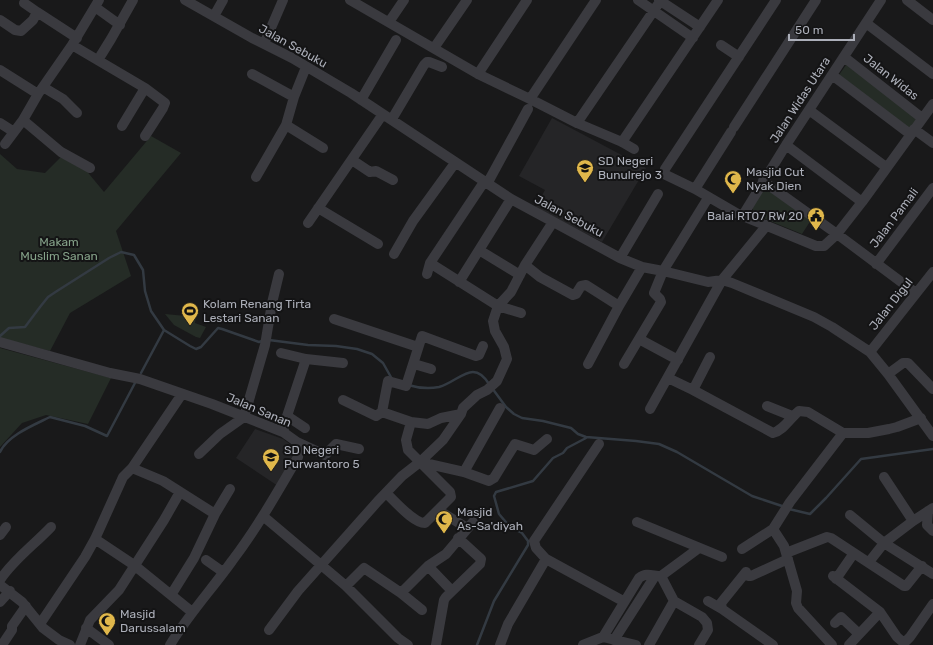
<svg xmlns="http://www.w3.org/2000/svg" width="933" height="645" viewBox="0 0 933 645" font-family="Rubik,sans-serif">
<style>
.built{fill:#252527}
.green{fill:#252c26}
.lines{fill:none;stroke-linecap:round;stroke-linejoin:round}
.stream{stroke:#333a42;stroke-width:2.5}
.minor{stroke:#3a3a3f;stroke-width:10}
.labels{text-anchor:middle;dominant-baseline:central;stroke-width:4;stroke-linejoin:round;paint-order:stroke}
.street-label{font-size:12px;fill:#acafb9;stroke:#141415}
.poi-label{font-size:12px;fill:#acafb9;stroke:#141415;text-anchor:start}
.park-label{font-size:12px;fill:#85a289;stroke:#141415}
</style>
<rect width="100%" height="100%" fill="#19191a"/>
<path class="built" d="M552,118L646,168L602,242L535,208L545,190L519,176Z
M255,429L283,439L291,445L295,455L278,486L236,458Z"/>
<path class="green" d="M846,65H848L915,116L916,120L909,128L839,75Z
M151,136L181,153L116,231L131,276L70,313L50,351L0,338V154L17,169L45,173L62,156L85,169L104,192Z
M764,188H767L811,220L802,234L755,215L752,207Z
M165,314L196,317L195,323L206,327L200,338L196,337L174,325Z
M0,348L111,378L88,424L46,415L22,423L0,447Z"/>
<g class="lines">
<path class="stream" d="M0,336L9,328L25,327L40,307L48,297L57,291L109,258L121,252L134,255L143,270L145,291L151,311L164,330L190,346L196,349L201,347L218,328L222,329L259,342L262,341
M269,340L308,345L336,346L357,349L372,354L383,363L392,379
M141,373L164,330
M408,385C418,388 429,389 439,387C460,381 473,358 489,384
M492,388L506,407L514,414L522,418L543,421L571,428L578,434L586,437L636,441L659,444L677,452L752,496L785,507
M0,452C8,435 34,425 50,417L85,426L107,436L136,381
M789,509L810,514L826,498L861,459L933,449
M477,645L494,601L528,545V541L522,533L510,527L499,514L494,496L496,492L533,481L553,458L563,453L567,448L586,438"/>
<path class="minor" d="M185,0L252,38L292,58L351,93L511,199L620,258L642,267L663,271L708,282L722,280L732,283L814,317L832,327L870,352L888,374L933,436
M350,0L478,74L530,99L577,123L622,142L634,149
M638,0L693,38
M659,0L700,27
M776,0L665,169L664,174L666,175L695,189L738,214L816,246H824L837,234L862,202L933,104
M907,0L933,20
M24,3L37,12
M95,7L120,25
M214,16L223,0
M0,20L15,30L21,31L33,20L37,12L77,38
M389,22L404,0
M866,23L933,74
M264,44L283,0
M72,45L145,88L165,103L163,108L145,136
M721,45L739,57
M434,48L467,0
M844,57L922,118
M98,60L111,39L133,0
M0,70L38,94
M252,74L294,97
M478,74L527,0
M832,75L910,134
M43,87L63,99L77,113
M530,99L596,0
M361,100L396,40
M809,110L886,167
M392,119L424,65L427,62H429L442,67
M23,120L61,152L90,168
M0,123L14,132
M577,123L661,0
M286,125L323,148
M122,126L145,88
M734,127L816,0
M914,129L933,143
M622,142L718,0
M5,144L23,120L38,94L72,45L99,0
M786,145L862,202
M352,160L370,172L376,171L393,180
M256,177L286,125L294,97L306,67
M763,181L837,234L916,293
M487,184L528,109
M695,189L731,132
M318,208L378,244
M743,215L786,145L881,0
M308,223L383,114
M479,250L520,275
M394,254L413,221L455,163
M620,258L658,194
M430,263L498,306L521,313
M876,264L933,188
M525,265L540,277L573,295L576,294L581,286L586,285L619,306
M427,274L430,263L484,182
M459,282L511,199
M334,319L418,347
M639,339L678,360
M0,342L110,373L140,379L212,404L283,432L297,442L299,450L298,457C277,493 257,528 232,561C212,589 188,615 170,645
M870,352L933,272
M281,353L306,359L287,416L283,432
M306,359L343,363
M414,364L431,369
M588,364L619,306L642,267
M624,364L661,302L660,299L654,293L663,271L708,198
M888,374L903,363H908L933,389
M668,378L693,390L773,433C784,430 790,418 799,411L808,412L843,433H868L889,429L897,427L921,418
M693,390L710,357
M343,400L376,416L382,412L411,422
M767,406L792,416
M650,409L722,280L767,225
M382,412L388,381L406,386L422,336L476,356L479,355L483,346
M461,414L441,418L428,424L411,422L406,440L408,450L450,492L451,497L438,510L467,528
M287,416L305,428
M297,442L325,455L336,444L359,449
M599,444L534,541L536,548L546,559L623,601
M199,454L220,434L244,417L265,345L272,303L279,274
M420,462L464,472L500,408
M132,468L163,481L215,514
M464,472L489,481L494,478L515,444L534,450L547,439
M884,477L913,521
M386,493C395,501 413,523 425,523L438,510
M928,511L927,525L933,531
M850,515L884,543L933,574
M263,516L346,586L398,638L408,645
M637,522L722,557
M773,529L784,546L797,591L796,603L798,608L832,645
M0,535L6,527
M95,539L134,565L192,612
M742,549L773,529L790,502L843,433
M786,553L827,537L831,538L904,586H906L922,566
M206,560L223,572
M869,562L884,543L913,521L933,508
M428,566L452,591
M661,576L674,601L702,617L707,623L708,630L699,645
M833,576L880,612L897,637L903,642H905L910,637L933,604
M836,579L854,553
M0,580C14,559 34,545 51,527
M0,585L22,602L43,628L59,640L70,645
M346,586L364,568L401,593L428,566L446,554L473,522
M401,593L422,610
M171,595L194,558L215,514L230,489
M708,601L722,609
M0,602L10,591
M835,623L841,617L859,634
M40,624L85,557L95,539L123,477L132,468L182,394
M86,628L109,645
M269,630L298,591L378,501L402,476L420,462L443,440L461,414L463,408L477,395L487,390L497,381L507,359L504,347L495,331L493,321L498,306L511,292L525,265L553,222
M603,637L639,578C646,572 653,576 661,576L699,548
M614,640L655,576
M2,645L12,630V626L26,606
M80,645L90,620L119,590L164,520L180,492
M436,645L444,600L446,597L480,564L481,559L458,538
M500,645L508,624L546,559
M583,645L603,637L636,645
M649,645L674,601
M773,645L722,609L721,603L746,572L748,576H751L788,559
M849,645L880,612"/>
</g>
<defs>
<g id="school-pin" transform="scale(0.9)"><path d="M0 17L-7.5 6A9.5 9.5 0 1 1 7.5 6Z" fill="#e0b74b" stroke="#141415"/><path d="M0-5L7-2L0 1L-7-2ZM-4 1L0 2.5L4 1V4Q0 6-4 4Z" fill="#111"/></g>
<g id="mosque-pin" transform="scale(0.9)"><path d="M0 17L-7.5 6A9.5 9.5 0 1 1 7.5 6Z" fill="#e0b74b" stroke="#141415"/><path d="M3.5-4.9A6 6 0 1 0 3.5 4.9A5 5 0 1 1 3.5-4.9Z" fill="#111"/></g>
<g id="civic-pin" transform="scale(0.9)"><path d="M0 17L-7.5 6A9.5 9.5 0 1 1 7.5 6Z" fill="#e0b74b" stroke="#141415"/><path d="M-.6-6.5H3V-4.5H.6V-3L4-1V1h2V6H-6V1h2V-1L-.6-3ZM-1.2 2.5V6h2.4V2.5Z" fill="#111"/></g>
<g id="stadium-pin" transform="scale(0.9)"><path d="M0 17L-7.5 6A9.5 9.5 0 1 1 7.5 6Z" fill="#e0b74b" stroke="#141415"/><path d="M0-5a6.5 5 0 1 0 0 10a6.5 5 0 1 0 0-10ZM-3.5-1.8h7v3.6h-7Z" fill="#111"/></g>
</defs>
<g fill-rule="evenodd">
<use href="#school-pin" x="585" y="168"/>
<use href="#mosque-pin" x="733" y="179"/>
<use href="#civic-pin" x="816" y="216"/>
<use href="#stadium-pin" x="190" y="311"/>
<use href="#school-pin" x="271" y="457"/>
<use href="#mosque-pin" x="444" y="519"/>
<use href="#mosque-pin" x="107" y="621"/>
</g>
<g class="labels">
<g class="street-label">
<text transform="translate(293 46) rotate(29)">Jalan Sebuku</text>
<text transform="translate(891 77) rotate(38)">Jalan Widas</text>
<text transform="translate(800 100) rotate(-57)">Jalan Widas Utara</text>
<text transform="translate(569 216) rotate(28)">Jalan Sebuku</text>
<text transform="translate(894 218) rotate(-53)">Jalan Pamali</text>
<text transform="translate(891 304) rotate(-52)">Jalan Digul</text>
<text transform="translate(259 410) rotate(23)">Jalan Sanan</text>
</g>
<g class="poi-label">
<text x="598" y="161">SD Negeri<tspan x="598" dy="14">Bunulrejo 3</tspan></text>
<text x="746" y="172">Masjid Cut<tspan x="746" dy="14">Nyak Dien</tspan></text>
<text x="803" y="216" text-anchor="end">Balai RT07 RW 20</text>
<text x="203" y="304">Kolam Renang Tirta<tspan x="203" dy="14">Lestari Sanan</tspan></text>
<text x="284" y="450">SD Negeri<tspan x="284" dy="14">Purwantoro 5</tspan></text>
<text x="457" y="512">Masjid<tspan x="457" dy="14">As-Sa'diyah</tspan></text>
<text x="120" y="614">Masjid<tspan x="120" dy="14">Darussalam</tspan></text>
</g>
<g class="park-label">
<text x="59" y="242">Makam<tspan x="59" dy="14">Muslim Sanan</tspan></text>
</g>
</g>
<path d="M789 34v6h65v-6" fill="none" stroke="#acafb9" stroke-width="2"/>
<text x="795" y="34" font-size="12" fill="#acafb9" stroke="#141415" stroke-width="3" paint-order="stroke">50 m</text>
</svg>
